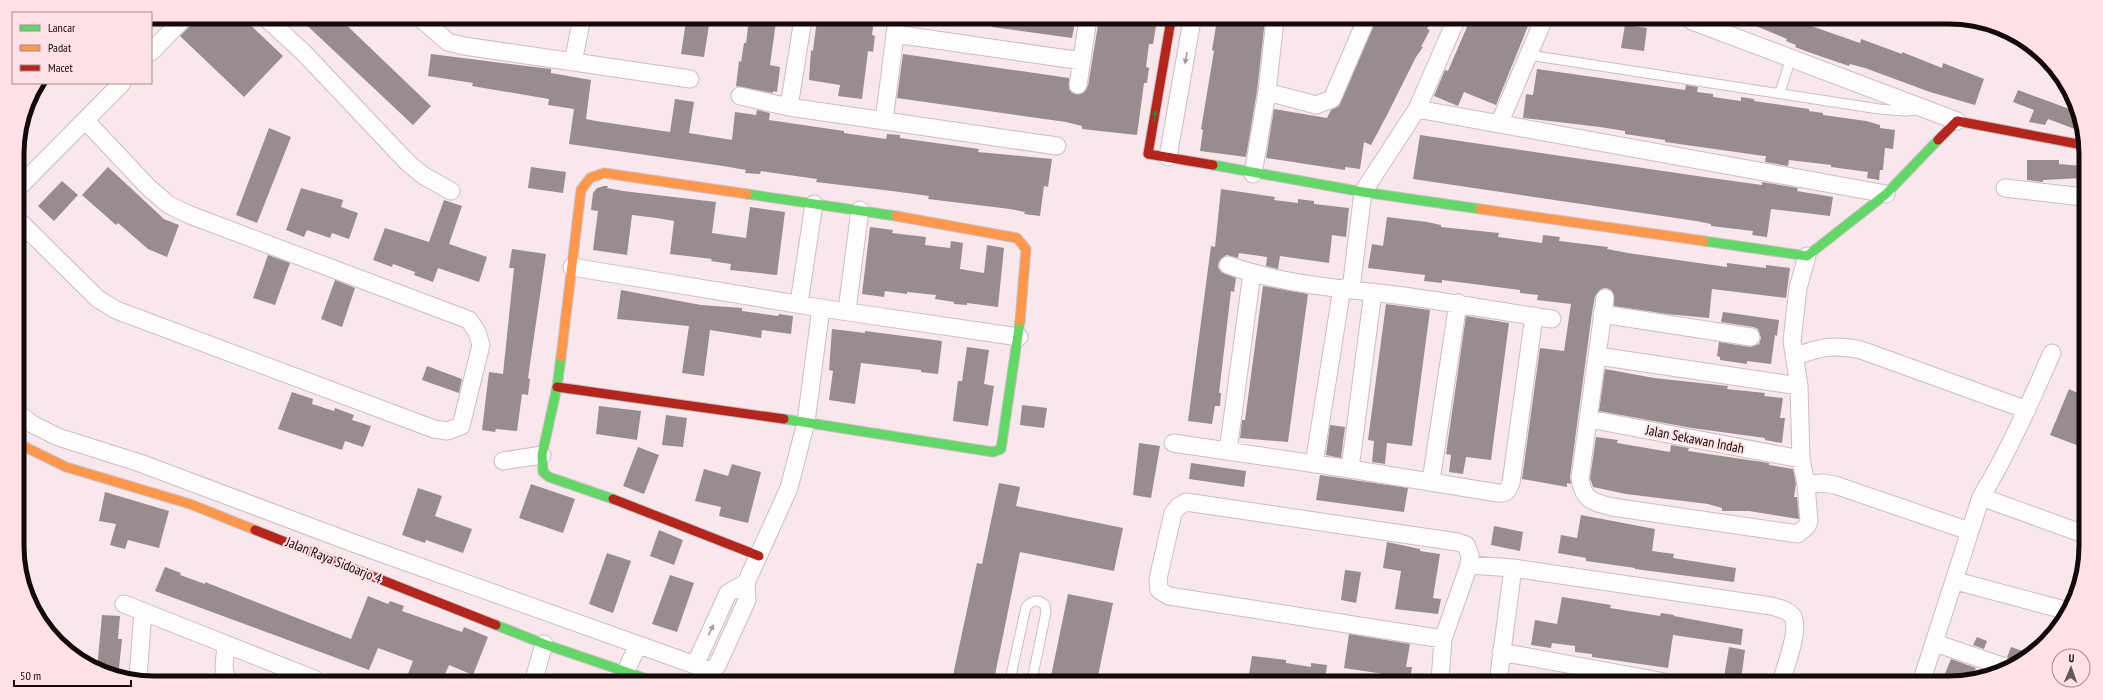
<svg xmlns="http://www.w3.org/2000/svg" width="2103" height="700" viewBox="0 0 2103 700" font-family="'PT Sans Narrow',sans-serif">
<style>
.building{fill:#998c8f}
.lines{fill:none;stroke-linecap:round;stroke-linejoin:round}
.lane-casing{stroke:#cbbec1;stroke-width:11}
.street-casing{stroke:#cbbec1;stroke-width:19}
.fast-casing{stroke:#cbbec1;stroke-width:11}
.slow-casing{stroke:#cbbec1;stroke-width:11}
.jam-casing{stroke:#cbbec1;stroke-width:11}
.lane{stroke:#fefcfc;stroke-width:9}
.street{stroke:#fefcfc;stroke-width:17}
.fast{stroke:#63d668;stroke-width:9}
.slow{stroke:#ff974d;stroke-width:9}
.jam{stroke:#b3261e;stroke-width:9}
.oneway{fill:#a09b9c}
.oneway2{fill:#3f7a3e}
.labels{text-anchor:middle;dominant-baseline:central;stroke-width:4;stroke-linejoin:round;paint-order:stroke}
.street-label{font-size:14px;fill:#14090b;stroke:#ffe1e7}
.rim{fill:none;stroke:#14090b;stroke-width:5}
</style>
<rect width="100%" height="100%" fill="#f8e8eb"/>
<path class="building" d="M195,17H242L283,56L244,97L180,36L192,24Z
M298,17H338L431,106L413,125Z
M749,19L776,22L770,65L780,67L777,92L773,91V93L736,86L739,61L741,62L744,43H746Z
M817,19H874L872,35L875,36L873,52L868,51L862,99L838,96L840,85L809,80L811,50L813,51Z
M993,19H1061L1075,22L1072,38L992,27Z
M1099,19L1157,20L1153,44H1149L1146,67L1149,68L1147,83H1144L1137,135L1082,129V126L1066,122L897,98L903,54L1069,78V89L1072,93L1081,94L1088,86Z
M1217,20H1265L1257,91L1246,157L1200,151L1203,130L1201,129L1214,51L1212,50Z
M1376,20H1431L1427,29L1430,30L1421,47H1423L1416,57L1387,115L1371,145L1364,142L1360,169L1345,167V170L1266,158L1274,109L1327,118L1331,110L1339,106Z
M1470,20L1530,21L1496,105L1464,92L1458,106L1434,96L1445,70L1448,71Z
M686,21L709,25L704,57L681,54Z
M1744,21H1797L1860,43L1861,39L1902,54V52L1942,68L1943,63L1984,79L1975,105L1930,92L1865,68L1850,64L1849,66L1808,52L1795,47L1796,45L1786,41L1787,39Z
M1625,25L1647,28L1644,51L1621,48Z
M431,54L551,69V73L591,80L586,119L596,121L670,132L675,99L694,102L689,133L732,140L735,112L756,115L757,110L770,113L769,120L844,131V133L886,139L887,134L900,135V138L979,149L978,152L1052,159L1048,187L1044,186L1040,216L1024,214L1025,212L1010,209L928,199L929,196L892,191L816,182L817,179L761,171L760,174L745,173L746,170L723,166L569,144L574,109L548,105L549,99L472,86L473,83L428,76Z
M1537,69L1685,90L1686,85L1698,87L1697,92L1713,94V97L1741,101V97L1754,99V101L1809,109V111L1823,113V115L1866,121L1880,125V128L1895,130L1893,149L1885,148L1883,170H1880L1879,180L1867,178L1868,172L1831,167V165L1789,160L1788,166L1765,162L1766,156H1764L1665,142V140L1625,134V131L1600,127L1523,118L1526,94L1533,95Z
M2018,90L2075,111L2083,128V132L2048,119L2045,125L2029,122L2034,110L2013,102Z
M269,128L291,137L257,223L236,215Z
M1420,135L1704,177L1762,185V182L1798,188L1797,191L1833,197L1830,216L1771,209L1767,237L1752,235L1753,231L1711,226V224L1696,221L1413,179Z
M2027,160H2059V164L2083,166V178L2043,180V182L2027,180Z
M108,167L164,219L179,225L167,257L148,249L118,223L116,225L82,195Z
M531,167L566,172L563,193L528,188Z
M62,181L78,195L54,221L38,206Z
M604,186H608L607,188L623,191L716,202L712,233L746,238L750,207L785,212L777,275L730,270L731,264L711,261L712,259L670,254L674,221L657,218L632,215L627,255L593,250L598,211L591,210L593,193L597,188Z
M301,188L343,200L341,207L358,213L349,239L332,233L330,238L307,230L304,237L286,230Z
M1221,189L1275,197L1274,200L1298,203V199L1314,201V204L1349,208L1346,237L1332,235L1329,263L1280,256L1278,269L1266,266L1267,257L1239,253L1238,258L1226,255L1219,262L1218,267L1221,272L1236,278L1234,292L1231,291L1219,393H1221L1220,406H1215L1212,424L1188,421L1211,246L1215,247Z
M444,200L462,206L449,244L487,257L479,282L438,268L433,282L414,275L415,272L393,264L392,267L373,260L385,228L429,242Z
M1387,217L1427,222L1441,225V227L1499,233L1498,237L1542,243L1543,235L1560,237L1559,241L1608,247L1607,249L1628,253L1727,267V263L1766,268V265L1790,268L1786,298L1712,289L1709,318L1667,314L1614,306V295L1611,290L1606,288L1601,289L1595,296L1592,313L1570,477L1571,484L1567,483V487L1522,479L1540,348L1564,351L1571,304L1537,300L1538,295L1520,293V290L1442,280V283L1424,281L1425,275L1368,268L1372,244L1383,246Z
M870,227L893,230L892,233L926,237L925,245L950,248L951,241L963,243L960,269L984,273L987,245L1004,248L998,307L967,303V305L954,304V302L935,299L936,295L907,292V294L885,291L884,297L862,294Z
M512,249L546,254L528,378L530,379L528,395L522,394L517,431L496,429L495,432L482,430L489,372L503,374L514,268H509Z
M268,255L290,263L275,305L253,298Z
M335,280L355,288L342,327L321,319Z
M1263,286L1308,294L1288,442L1240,438L1242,420H1245Z
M621,290L701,305L742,308V311L778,316L779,314L793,316L791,334L762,330L761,338L710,330L704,376L682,373L689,326L617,319Z
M1386,304L1430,310L1412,446L1387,443L1385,464L1372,462L1374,441L1368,440Z
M1723,312L1779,320L1777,336L1775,335L1771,364L1747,361V364L1720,360V357L1717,356L1719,342L1750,347L1759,344L1761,338L1758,329L1753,327L1721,322Z
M1466,316L1509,323L1491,460L1466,457L1463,474L1449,472L1451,455L1446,454Z
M832,329L865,333V331L942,341L938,374L921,372V370L861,363L855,404L829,400L833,371L829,370Z
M967,347L989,350L984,384L994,386L988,426L953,421L958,381H962Z
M427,366L462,379L459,393L422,380Z
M1605,369L1654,378L1728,386L1727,389L1765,393L1764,396L1783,398L1780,418H1785L1782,443L1765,440V438L1692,428L1599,411Z
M2069,389L2082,395V447L2050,435Z
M292,392L313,399L312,404L334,411L335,408L354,415L352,420L371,426L363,447L345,441L342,450L278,429Z
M1022,405L1047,408L1044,428L1020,425Z
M599,406L641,411L637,440L596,434Z
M666,415L687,418L683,447L662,445Z
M1330,425L1345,427L1341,458L1326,455Z
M1596,437L1618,440L1617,443L1670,452L1671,445L1689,448L1688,451L1769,463V465L1793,469L1796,484L1794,497H1797L1799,519L1749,511H1722V508L1708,504L1626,494L1593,487L1590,478Z
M1139,443L1160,446L1151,498L1133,495Z
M638,447L659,455L644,494L623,486Z
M1191,463L1246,471L1244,487L1189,479Z
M732,464L761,472L748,523L719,516L721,507L695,501L704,469L728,476Z
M1320,475L1408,488L1404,512L1316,500Z
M999,483L1020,487L1016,506L1123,528L1114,571L1020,552L994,680H952L977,563L982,564Z
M531,484L575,499L563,533L519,518Z
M418,488L442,496L435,516L472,529L463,553L426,540L425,543L402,535Z
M105,492L169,511L159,548L128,540L125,549L110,545L116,524L99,521Z
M1581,515L1655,529L1652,551L1674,554L1673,558L1736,568L1734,582L1635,569V568L1586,561V558L1558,553L1561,535L1577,538Z
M1494,526L1523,532L1520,551L1491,545Z
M659,530L683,540L674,565L650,556Z
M1387,542L1420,549V551L1440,554L1433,598L1441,599L1438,614L1395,609L1401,571L1383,568Z
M607,553L631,561L613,613L589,604Z
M165,567L181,573L180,575L205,584V582L351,639L368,596L388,604L390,601L404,606L402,611L462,632L464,627L488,637L473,675L449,665L443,679H406L413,661L378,648L369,670L155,591Z
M1345,570L1361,572L1356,603L1341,600Z
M670,575L694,583L677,632L652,624Z
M1068,594L1113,603L1097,681H1050Z
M1562,597L1611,605L1610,608L1660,616L1661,613L1674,615V616L1743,629L1741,645L1673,635L1668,668L1592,657V654L1575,652V646L1552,643L1551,648L1531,645L1535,620L1557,624Z
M102,615L120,616L118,639H122L118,678L97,669Z
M1349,634L1410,644L1406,667H1412L1410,680L1397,678V676L1344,668Z
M1977,637L1987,641L1984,649L1973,645Z
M1729,647L1745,650L1741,680L1724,677Z
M2011,647L2032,654L2017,663L2007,657Z
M1252,656L1286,660V663L1311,667V663L1327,665L1325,681L1248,680Z
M1951,659L1976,668L1970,680L1957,683H1941Z"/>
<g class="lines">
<g class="lane-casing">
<path id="lane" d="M1529,55L1879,109L1904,111L1919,110
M1780,92L1791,58
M1010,680L1026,607C1032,600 1038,599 1045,605L1046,612L1032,680"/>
</g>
<g class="street-casing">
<path id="street" d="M265,17L304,53L408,163L424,176L451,191
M420,18L448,42L464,46L690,79
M1692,21L1957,121
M895,34L1082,61
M151,52L185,17
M573,62L582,18
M1078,85L1088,19
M1267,92L1316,105L1332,99L1366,20
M740,96L789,107L1057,146
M789,107L803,19
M1417,109L1886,194
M884,121L897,19
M1499,124L1543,21
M1168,157L1192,20
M1253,174L1267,92L1275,20
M18,188L122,83
M2005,188L2083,197
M18,220L98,299L116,310L434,429L447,431L461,426L481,345L477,332L469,320L190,215L169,205L149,188L86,121
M1228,265C1283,285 1346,289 1404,296C1454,303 1503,312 1552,319
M572,267L821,308L1019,337
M1351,289L1363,192L1417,109L1456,20
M1605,298L1580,478C1583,500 1592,502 1612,507L1798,534L1807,526L1809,521L1806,484L1801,459L1799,386L1792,341L1798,288L1807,256
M799,303L814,204
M847,310L860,210
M1602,314L1751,337
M1598,356L1799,386
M1795,356C1823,347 1832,344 1861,350L2027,410
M19,414L32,424L58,437L140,463L356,544L709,670L717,666L747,600L746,583L789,488L806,422L821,308
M1589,419L1801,459
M1173,443L1350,469L1373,292
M1228,451L1252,273
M503,461L542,455
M1314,464L1342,288
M1350,469L1498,493C1507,494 1508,490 1511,483L1534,316
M1431,481L1458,303
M1806,484L1823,483L1835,485L1969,531
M1981,497L2081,533
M1469,565L1513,568L1771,606C1778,608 1789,610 1793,617C1800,630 1785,668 1781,682
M1956,581L2068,611
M124,604L314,679
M1935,643L2008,668
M1501,652L1665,682
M695,665L728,593L746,583
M626,671L638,645
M138,678L143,611
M226,679L224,667L226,644
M534,679L544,644
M1440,681L1443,639L1469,565L1470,555L1466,545L1457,542L1186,502L1178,507L1173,513L1158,579L1159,590L1169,596L1443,639
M1498,682L1513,568
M1921,683L1981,497C2009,451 2030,402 2052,353"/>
</g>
<g class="fast-casing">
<path id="fast" d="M1213,165L1363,192L1480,209
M747,194L896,216
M1704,241L1807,256L1886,194L1938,140
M561,357L557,387L542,455L543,472L549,477L613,499
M784,419L993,452L1001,449L1020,321
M496,625L544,644L650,680"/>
</g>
<g class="slow-casing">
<path id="slow" d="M1480,209L1704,241
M896,216L1017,238L1026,249L1020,321
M561,357L581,190L590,178L604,173L747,194
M19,444L66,467L190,504L255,530"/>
</g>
<g class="jam-casing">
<path id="jam" d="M1171,20L1148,154L1213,165
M1938,140L1957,121L2083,145
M557,387L784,419
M613,499L759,556
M255,530L496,625"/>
</g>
<use href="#lane" class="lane"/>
<use href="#street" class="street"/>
<use href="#fast" class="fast"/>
<use href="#slow" class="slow"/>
<use href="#jam" class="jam"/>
</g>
<defs><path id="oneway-solid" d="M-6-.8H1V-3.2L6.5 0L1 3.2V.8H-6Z"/></defs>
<g class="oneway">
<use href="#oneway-solid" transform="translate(1186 58) rotate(100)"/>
<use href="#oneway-solid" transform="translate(711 630) rotate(-65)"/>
</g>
<use class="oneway2" href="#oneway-solid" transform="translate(1155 116) rotate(-80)"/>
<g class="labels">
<g class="street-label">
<text transform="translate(1695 439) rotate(11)">Jalan Sekawan Indah</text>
<text transform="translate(334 560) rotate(22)">Jalan Raya Sidoarjo 4</text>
</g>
</g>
<path d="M0 0H2103V700H0ZM154 24H1949A130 130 0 0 1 2079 154V546A130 130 0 0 1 1949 676H154A130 130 0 0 1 24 546V154A130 130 0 0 1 154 24Z" fill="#ffe1e7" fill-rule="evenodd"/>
<path class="rim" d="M154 24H1949A130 130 0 0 1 2079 154V546A130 130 0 0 1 1949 676H154A130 130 0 0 1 24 546V154A130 130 0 0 1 154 24Z"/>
<rect x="12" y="12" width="140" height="72" fill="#ffe1e7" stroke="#a18b8f"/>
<rect x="20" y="25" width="20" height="6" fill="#63d668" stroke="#a18b8f"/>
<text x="48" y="32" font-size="12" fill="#14090b">Lancar</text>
<rect x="20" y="45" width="20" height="6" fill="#ff974d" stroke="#a18b8f"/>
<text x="48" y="52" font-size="12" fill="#14090b">Padat</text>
<rect x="20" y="65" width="20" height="6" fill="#b3261e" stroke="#a18b8f"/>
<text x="48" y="72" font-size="12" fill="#14090b">Macet</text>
<g transform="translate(2071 668) rotate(2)"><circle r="19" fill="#ffe1e7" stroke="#a18b8f"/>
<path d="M0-3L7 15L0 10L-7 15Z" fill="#645759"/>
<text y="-6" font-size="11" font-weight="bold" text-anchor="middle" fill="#14090b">U</text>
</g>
<path d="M14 680v6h117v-6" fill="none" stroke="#14090b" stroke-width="2"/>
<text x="20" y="680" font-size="12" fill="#14090b" stroke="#ffe1e7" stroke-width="3" paint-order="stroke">50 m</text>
</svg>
